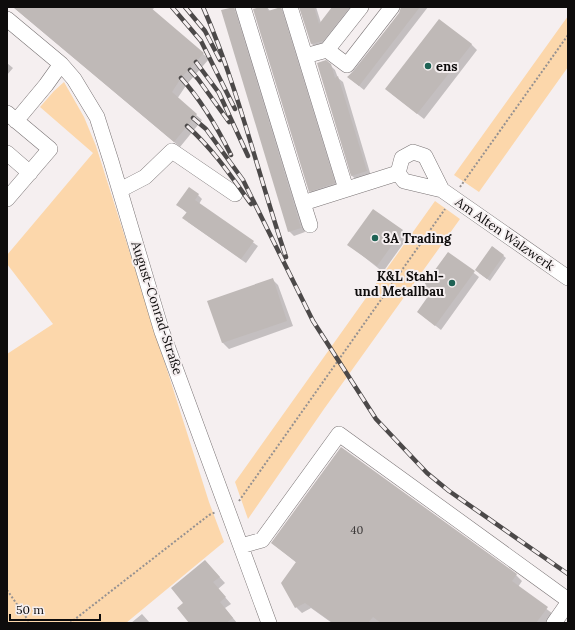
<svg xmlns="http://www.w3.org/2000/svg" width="575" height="630" viewBox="0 0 575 630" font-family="Lora,serif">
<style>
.green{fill:#fcd7ab}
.shadow{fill:#0003}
.building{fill:#bfb9b7}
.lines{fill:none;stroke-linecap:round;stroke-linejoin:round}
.minor-casing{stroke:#7a7475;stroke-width:16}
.path{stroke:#959191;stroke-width:2;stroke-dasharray:2 2;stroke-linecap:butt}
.minor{stroke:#fff;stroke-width:15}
.rail-casing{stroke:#4c4949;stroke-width:4.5}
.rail{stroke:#f5eff0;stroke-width:3;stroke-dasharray:9;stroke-linecap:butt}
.poi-dot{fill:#1e6254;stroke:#f5eff0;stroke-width:1.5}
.labels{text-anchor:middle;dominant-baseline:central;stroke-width:4;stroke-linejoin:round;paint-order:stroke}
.number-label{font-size:11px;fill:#3a3737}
.poi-label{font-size:13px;font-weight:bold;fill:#0e0c0c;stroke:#f5eff0;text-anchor:start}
.street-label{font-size:13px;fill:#0e0c0c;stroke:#f5eff0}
</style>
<rect width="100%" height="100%" fill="#f5eff0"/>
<path class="green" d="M568,16V67L479,192L454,175Z
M64,82L84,117L96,146L209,502L224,542L126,623H11L7,621V354L53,324L7,264V255L93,153L40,107L54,91Z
M435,201L460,219L324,409L248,519L235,482Z"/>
<path class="shadow" d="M13,7H155L152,10L209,59L187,84L177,99L202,120L180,147Z
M234,7L238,12L305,232L294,236L289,231Z
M263,7H267L270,11L281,8L285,13L339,188L314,196L310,191Z
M300,7H316L321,23L333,7H357L327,45L316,48L312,44Z
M402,7H428L364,90L348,77L400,13Z
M471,44L477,50L424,119L392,94Z
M7,63L13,68L7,75Z
M330,65L335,70L338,78L343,82L371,176L357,180L352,176Z
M198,195L202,199L199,204L258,246L246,263L188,222L187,213L178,205Z
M402,231L408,237L383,272L349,245Z
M493,247L506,258L490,281L479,273Z
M448,253L479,277L441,330L418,312L430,296L422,289Z
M272,279L278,285L293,326L229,349L223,343L209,302Z
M341,448L516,575L522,581L518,587L553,614L546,623H332L311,608L302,613L296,607L297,563L272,543Z
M205,561L225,583L218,589L231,604L225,608L237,623H190L185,603Z
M142,614L150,623H131Z"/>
<path class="building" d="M13,7H150L204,53L181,78L172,92L197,114L174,142Z
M234,7L301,228L288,232L221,10Z
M260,7H267L268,11L281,7L335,183L309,192L253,9Z
M299,7H314L319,24L332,7H350L323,41L311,44Z
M401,7H420L359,86L347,77L354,71L399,13Z
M439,19L472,44L417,114L385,89Z
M326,60L331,64L335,78L338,76L367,171L351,176L317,63Z
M189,187L199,194L195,200L254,241L241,259L182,218L187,212L176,205Z
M373,209L403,230L377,266L347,245Z
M492,246L504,255L487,279L475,270Z
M448,252L475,271L435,326L417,312L429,295L421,289Z
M273,278L287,321L222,343L207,301Z
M341,447L517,574L512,581L548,607L536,623H381L373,617L368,623H333L305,603L295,608L281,583L296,562L271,543Z
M205,560L220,577L213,582L226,597L220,602L233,618L226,623H189L177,608L183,603L171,588Z"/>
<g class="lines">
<g class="minor-casing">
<path id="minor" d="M243,7L303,203L398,173
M290,7L346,189
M7,19L61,64L74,79L97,117L111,161L162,332L269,623
M327,50L347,65L392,7
M305,56L327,50L361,7
M7,113L50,149L7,199
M16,121L46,85L61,64
M413,152L425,156L442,190L404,181L398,173L402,158Z
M7,153L30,173
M120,190L145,177L172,151L235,194
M442,190L568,278
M303,203L310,225
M241,546L262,540L339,434L568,600
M554,623L568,603"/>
</g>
<path class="path" d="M460,187L568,35
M239,501L445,209
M7,590L30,623
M70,623L209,515L216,512"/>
<use href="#minor" class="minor"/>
<g class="rail-casing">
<path id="rail" d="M172,7L201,41L235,109
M185,7L205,31L220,60
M203,7C238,87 258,174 286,257
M196,62L219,93L248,156
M190,70L198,79L229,122
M181,78C202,101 217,127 231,155
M193,118L206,129L243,180L313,321L376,419L427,473L449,491L568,574
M187,126C213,149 231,176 251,204"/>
</g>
<use href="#rail" class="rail"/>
</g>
<g class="poi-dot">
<circle cx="428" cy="66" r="4"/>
<circle cx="375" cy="238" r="4"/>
<circle cx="452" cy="283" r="4"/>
</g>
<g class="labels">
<g class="number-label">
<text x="357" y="530">40</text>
</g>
<g class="poi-label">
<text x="436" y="66">ens</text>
<text x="383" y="238">3A Trading</text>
<text x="444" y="276" text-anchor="end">K&amp;L Stahl-<tspan x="444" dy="15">und Metallbau</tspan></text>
</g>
<g class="street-label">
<text transform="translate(505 234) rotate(35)">Am Alten Walzwerk</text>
<text transform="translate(157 308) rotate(72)">August-Conrad-Straße</text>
</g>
</g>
<rect width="575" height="630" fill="none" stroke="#0e0c0c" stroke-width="16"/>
<path d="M10 614v6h90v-6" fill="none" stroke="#0e0c0c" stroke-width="2"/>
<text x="16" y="614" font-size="12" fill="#0e0c0c" stroke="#f5eff0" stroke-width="3" paint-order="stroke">50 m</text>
</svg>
